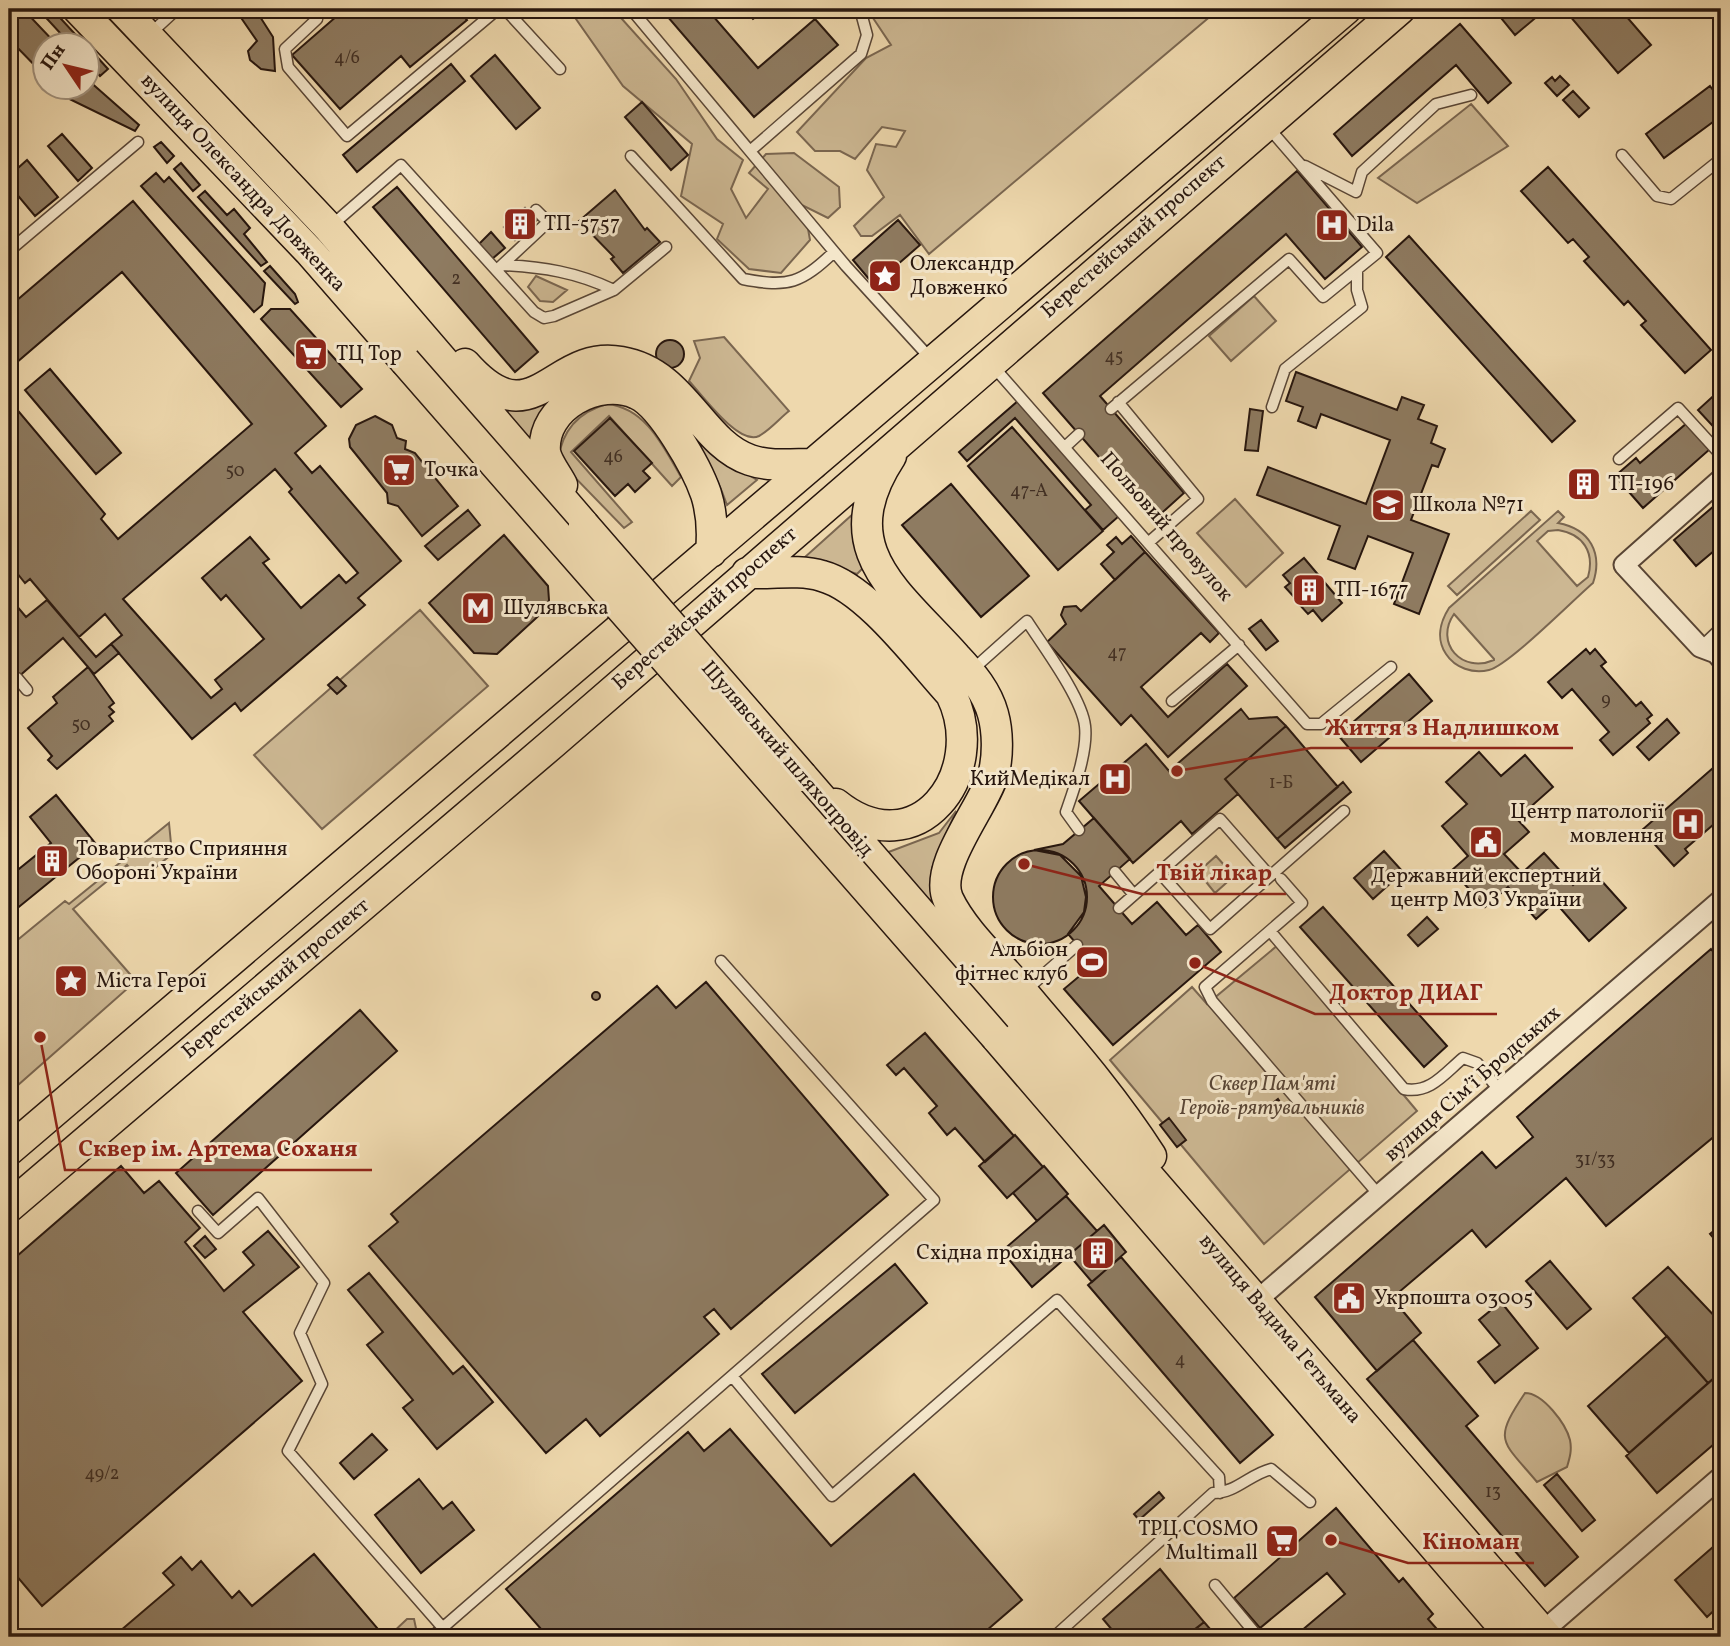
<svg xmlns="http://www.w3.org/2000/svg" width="1730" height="1646" viewBox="0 0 1730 1646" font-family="Vollkorn,serif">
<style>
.green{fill:#ccb792;stroke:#7a6650;stroke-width:2;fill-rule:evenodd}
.building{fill:#8e7b61;stroke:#27160e;stroke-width:2;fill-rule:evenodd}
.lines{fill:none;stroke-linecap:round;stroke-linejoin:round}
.lane-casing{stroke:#594636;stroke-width:13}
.street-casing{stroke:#594636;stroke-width:23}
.primary-casing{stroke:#27160e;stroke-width:33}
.lane{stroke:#f4e6ca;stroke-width:10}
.street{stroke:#f4e6ca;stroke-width:19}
.primary{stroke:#eed8ad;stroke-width:30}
.primary-bridge-casing{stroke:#27160e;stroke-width:33;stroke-linecap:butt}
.primary-bridge{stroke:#eed8ad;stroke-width:30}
.labels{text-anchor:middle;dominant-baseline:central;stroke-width:6;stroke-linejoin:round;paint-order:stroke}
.number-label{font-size:18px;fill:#412f23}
.street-label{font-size:21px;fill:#27160e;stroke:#f4e6ca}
.poi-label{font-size:21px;fill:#27160e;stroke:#f4e6ca;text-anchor:start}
.park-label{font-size:21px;font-style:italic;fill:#594636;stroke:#f4e6ca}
.leader{fill:none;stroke:#8f2418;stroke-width:2.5}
.callout-dot{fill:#8f2418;stroke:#f4e6ca;stroke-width:2.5}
.callout-label{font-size:23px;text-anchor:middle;font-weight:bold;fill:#8f2418;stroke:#f4e6ca;stroke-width:6;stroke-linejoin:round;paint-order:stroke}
</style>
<rect width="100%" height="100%" fill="#eed8ad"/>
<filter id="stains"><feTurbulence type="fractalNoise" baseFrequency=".00286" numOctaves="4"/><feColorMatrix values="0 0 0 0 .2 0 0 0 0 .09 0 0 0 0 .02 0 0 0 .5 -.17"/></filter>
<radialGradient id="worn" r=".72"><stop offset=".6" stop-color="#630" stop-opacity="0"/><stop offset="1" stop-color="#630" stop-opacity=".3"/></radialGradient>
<path class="green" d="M569,9H613L676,79L717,139L743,160L731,189L746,218L768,189L749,173L766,154L794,153L839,187L840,207L828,218L804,206L810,240L781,273L749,269L717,239L723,224L681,196L692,144L623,86Z
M878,9H1219L929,254L900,215L872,236H861L854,226L884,197L867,170L876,144L896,147L905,131L882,127L855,159L840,151H815L797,132L866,58L891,45L871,15Z
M1471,104L1508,146L1417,203L1378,178Z
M536,276L567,290L553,302L540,301L528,287Z
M1254,296L1276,321L1231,361L1209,336Z
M724,337L789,411C780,418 770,430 759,436C739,446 702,395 689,381L700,358L694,341Z
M617,372L653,386L714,454L757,480L727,505C707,448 646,339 571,386C548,401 537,419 529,445L523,446L486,405C546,414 533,394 578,377C590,373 605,373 617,372Z
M607,404C646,408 663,446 681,477L672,486L609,416L571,452L632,522L624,528L558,460C562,430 578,412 607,404Z
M1235,499L1283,553L1246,587L1197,533Z
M1531,511L1540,520L1457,595L1448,586Z
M1558,511L1564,517L1558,523C1590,529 1603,553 1593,583C1573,600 1509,665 1489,670C1473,674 1455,668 1446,654C1436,639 1440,622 1449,608ZM1558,530C1583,534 1595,552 1588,577L1577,586L1537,541L1548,531ZM1454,614L1494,659V660C1462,674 1434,643 1454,614Z
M853,514L864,567L857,574L805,557Z
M420,610L488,686L322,829L254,755Z
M956,811L932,868L931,884L945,922L886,853L939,833Z
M169,823L172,854L140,880L127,865L73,909L136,981L9,1093V947L65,901L69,904Z
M1216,856L1234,876L1215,893L1198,872Z
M1278,945L1417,1111L1264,1244L1110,1060L1192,987L1207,1004Z
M1525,1393C1543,1393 1566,1424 1570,1440C1572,1450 1570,1457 1567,1467L1537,1482C1502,1440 1492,1442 1525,1393Z
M407,1619H414L417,1633L414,1637H388Z"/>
<path class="building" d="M9,9H23L58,46H46V77L9,39Z
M38,9H52L86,46H72Z
M235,9H255L273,37L275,71L261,69L250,60L248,51L257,41Z
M345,9H458L467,20L410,67L401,56L340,109L292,55Z
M661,9H707L758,68L815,19L838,45L754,117Z
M744,9H766L753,19Z
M1513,9H1546L1515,35L1501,18Z
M1564,9H1620L1651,45L1618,73Z
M1460,24L1511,83L1488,103L1456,65L1352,156L1334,134Z
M88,47L108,69L100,76L88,63Z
M495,55L540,108L516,129L471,76Z
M451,64L465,81L357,172L343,155Z
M1560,76L1569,85L1557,96L1545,83L1552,77L1555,81Z
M88,80L139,125L135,131L47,88H88Z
M1710,86L1721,101V116L1664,158L1646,134Z
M1573,91L1589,108L1579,117L1563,100Z
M642,102L688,155L671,170L625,117Z
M62,134L92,168L78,181L48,146Z
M161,142L174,156L167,163L154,147Z
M27,160L58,197L35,216L9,185V176Z
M181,163L200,185L193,191L174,169Z
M1548,167L1711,350L1685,373L1641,325L1646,321L1628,301L1624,305L1584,261L1589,257L1573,239L1568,243L1521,191Z
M1297,171L1362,247L1325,279L1286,234L1100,396L1184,493L1154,520L1043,393Z
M156,173L164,182L169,177L265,283L262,305L254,312L141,186Z
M397,187L538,352L515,372L373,207Z
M615,190L645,230L647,228L660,242L623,273L611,259L614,257L579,221Z
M205,191L227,215L234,209L250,228L244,234L267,262L261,266L198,197Z
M133,201L326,426L295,453L312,473L320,466L401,561L358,598L365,605L241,711L235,703L192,739L111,644L122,635L105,614L79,637L30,579L25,583L9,563V400L105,514L101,519L118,539L252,424L122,272L9,369V307ZM275,469L292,489L289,492L358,573L346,583L339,575L301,608L263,563L269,559L250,537L202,578L221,600L226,595L264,639L215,680L222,689L211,698L123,599Z
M525,208L537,220L515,240L504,227Z
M898,220L920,245L874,285L853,260Z
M491,232L505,248L492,259L479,244Z
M1409,236L1575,421L1552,442L1386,257Z
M270,266L295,294L298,302L295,304L264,271Z
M271,309H290L362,389L341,407L261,319Z
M656 354a14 14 0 1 1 28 0a14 14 0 1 1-28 0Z
M50,369L121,453L96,474L25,390Z
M1296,372L1397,410L1402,397L1424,405L1418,419L1437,426L1431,443L1445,449L1438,467L1432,465L1411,520L1449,534L1419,614L1394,604L1413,553L1368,536L1355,569L1328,559L1340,526L1257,495L1268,467L1366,504L1390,440L1321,414L1316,428L1298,421L1303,407L1286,401Z
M1721,389V435L1698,410Z
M1019,400L1119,516L1103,530L1085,510L1091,505L1015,418L967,461L959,452Z
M1250,409L1263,411L1258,451L1245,450Z
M375,416L392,425L397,438L406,441L405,449L415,453L458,506L422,536L398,506L388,503L387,493L350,447L349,439L356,425Z
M610,418L652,463L643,471L650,478L635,492L628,484L615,496L574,451Z
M1687,423L1710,449L1643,508L1615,476L1636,458L1640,463Z
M1012,427L1103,531L1058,570L968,466Z
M1584,474L1594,483L1584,494L1574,484Z
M951,484L1029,576L981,617L902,525Z
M1721,500V545L1696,566L1674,540Z
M468,510L480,525L438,560L425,546Z
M504,535L548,586L549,600L545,610L497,654L474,653L429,603Z
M1131,536L1145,552L1115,580L1101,564L1114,552L1107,545L1116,537L1122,544Z
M1145,552L1219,633L1210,642L1201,633L1141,687L1168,717L1227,664L1247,686L1168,757L1131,715L1121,725L1047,642L1066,624L1061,615L1064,607L1076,606L1081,611Z
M1304,558L1342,603L1322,621L1313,610L1308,614L1299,604L1304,600L1298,592L1293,596L1285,587L1290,583L1283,575Z
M47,600L96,657L111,644L119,653L94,674L63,638L9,685V610L16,605L26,617Z
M1261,620L1278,641L1266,650L1249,629Z
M1586,649L1590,654L1595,649L1606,662L1601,666L1636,706L1641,702L1652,715L1647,719L1650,723L1613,755L1600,740L1609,732L1572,689L1562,698L1548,682Z
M88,667L114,703L109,707L114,712L109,716L113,721L57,769L48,760L52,756L28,728L57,703L53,697Z
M1409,674L1432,701L1361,762L1338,735Z
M337,677L346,686L337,694L328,685Z
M1241,709L1249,719L1277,717L1286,726L1225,779L1238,794L1192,834L1181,821L1133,863L1079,801L1146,744L1169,771Z
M1667,719L1679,733L1649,760L1637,747Z
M1286,726L1338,787L1277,839L1225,779Z
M1479,752L1501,776L1525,755L1553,787L1517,819L1529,832L1504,854L1522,873L1544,853L1573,885L1591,869L1626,908L1589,941L1555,902L1536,919L1508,887L1485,907L1452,870L1468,856L1442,826L1467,804L1446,782Z
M1721,761V818L1685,849L1688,853L1674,866L1642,830Z
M1343,782L1351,792L1285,848L1277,839Z
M56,795L96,844L9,915V877L51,843L30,817Z
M1094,818L1130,859L1099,886L1132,924L1157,902L1186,935L1198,925L1221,952L1113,1045L1064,989L1094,964L1068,934L1084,912L1086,897L1081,876L1060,855L1034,850L1063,844Z
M993 897a47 47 0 1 1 94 0a47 47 0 1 1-94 0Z
M1384,851L1403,872L1373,899L1354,878Z
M1323,907L1447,1046L1424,1067L1300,927Z
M1427,917L1438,929L1418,946L1408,935Z
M1711,949L1721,962V1141L1716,1135L1606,1226L1566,1178L1486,1247L1472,1230L1392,1298L1421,1333L1377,1371L1315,1297L1482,1152L1496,1168L1533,1137L1517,1117Z
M706,982L888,1195L731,1329L714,1309L704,1317L719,1334L600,1436L586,1419L546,1453L369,1246L398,1222L391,1214L657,986L676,1008Z
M592 996a4 4 0 1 1 8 0a4 4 0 1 1-8 0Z
M360,1010L397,1051L213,1215L176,1173Z
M925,1033L1014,1136L985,1162L955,1128L947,1135L929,1113L937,1106L904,1068L896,1075L887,1065Z
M1278,1099L1283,1106L1274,1114L1268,1107Z
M1169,1118L1186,1140L1177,1147L1160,1125Z
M1015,1135L1043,1167L1007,1198L979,1166Z
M121,1166L144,1193L159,1181L200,1228L185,1242L224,1291L254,1265L243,1252L268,1231L299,1267L243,1312L302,1381L42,1606L9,1567V1263Z
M1044,1166L1068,1194L1037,1221L1013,1193Z
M1066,1196L1097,1231L1032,1287L1002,1251Z
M1104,1225L1126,1252L1092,1282L1069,1255Z
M1721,1225V1247L1710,1234Z
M205,1236L216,1249L205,1258L194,1246Z
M1121,1257L1273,1435L1240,1463L1088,1285Z
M1550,1261L1591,1309L1567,1329L1526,1281Z
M895,1264L927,1303L795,1413L762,1374Z
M1668,1267L1721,1323V1372L1708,1383L1633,1298Z
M369,1273L453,1374L463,1366L493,1402L437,1449L403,1408L413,1400L367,1345L383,1332L348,1290Z
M1501,1302L1538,1348L1495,1383L1478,1362L1500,1345L1479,1320Z
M1667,1336L1708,1383L1629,1453L1588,1406Z
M1413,1340L1478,1416L1466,1426L1578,1557L1545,1586L1367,1379Z
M1721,1372V1438L1657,1493L1626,1456Z
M730,1429L831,1546L914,1474L1022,1600L979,1637H548L506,1589L688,1432L704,1451Z
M372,1434L387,1450L354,1479L340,1463Z
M1557,1474L1595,1520L1582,1531L1544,1485Z
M419,1479L443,1509L452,1502L474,1530L421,1573L375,1515Z
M1159,1492L1164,1498L1139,1520L1134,1514Z
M1336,1508L1399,1582L1403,1578L1433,1614L1428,1619L1444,1637H1294L1345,1594L1327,1573L1260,1628L1234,1598Z
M1721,1540V1583L1715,1589L1721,1597V1604L1707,1617L1675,1580Z
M314,1554L378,1629L368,1637H113L174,1585L163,1573L181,1557L192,1570L201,1561L232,1598L239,1591L252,1606Z
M1160,1569L1204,1622L1186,1637H1106L1113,1631L1103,1619Z
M1204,1622L1217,1637H1186L1195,1629Z
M1260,1628L1267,1637H1249Z"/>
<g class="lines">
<g class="lane-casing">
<path id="lane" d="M309,9L317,19L285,49L288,67L347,136L498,9
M505,9L560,69
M631,9L846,266L930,358
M151,33L177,9
M750,151L861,54L867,35L860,9
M1622,155L1657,196L1671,199L1721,159
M631,156L743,279C789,288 801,283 834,252
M1305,166L1356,192L1362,172L1436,104L1471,95
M332,225L401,165L534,312L544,318L554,316L614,290L666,247
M9,251L138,142
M502,265C543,267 576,272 614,290
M500,267L548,222L536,210
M992,365L1307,724H1321L1391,667
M1118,402L1198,499L1148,543
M1272,407L1285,369L1362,307L1357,290V270
M1111,409L1289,259L1323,297L1377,253L1268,127
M1066,446L1079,434
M1619,459L1678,408L1721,455
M1701,647L1721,628
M971,671L1027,621C1043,646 1082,698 1085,726C1088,751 1074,789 1066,812L1079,830
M17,678L27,690
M1172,701L1239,645
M1115,872L1134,895
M1159,872L1210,929L1344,811
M1281,879L1302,903L1205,987L1212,1001L1379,1195
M1119,908L1220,819L1270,876
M1270,931L1404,1089C1430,1094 1444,1074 1463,1058L1477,1063L1500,1091
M1025,991L1077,945
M198,1211L218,1233L258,1198L324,1283L300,1333L322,1384L288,1451L443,1628
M732,1376L832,1496L1057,1300L1219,1477L1220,1493
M1215,1585L1254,1632
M432,1637L934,1200L721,961
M1054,1637L1213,1493C1236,1493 1250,1474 1271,1469L1310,1502"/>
</g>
<g class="street-casing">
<path id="street" d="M1721,479L1624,565L1700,647L1716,653L1721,659
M1255,1302L1721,900
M1542,1632L1721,1477"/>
</g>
<g class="primary-casing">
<path id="primary" d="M78,9L309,251L405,361
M122,9L329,228L584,525
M465,364C534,442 552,349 621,362C685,373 700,443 750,460C770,467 793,464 813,464
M891,456C830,549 897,591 956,657C972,674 987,692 993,714C998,732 998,755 994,772C985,806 933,865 948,899C962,929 992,957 1014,982C1063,1040 1110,1092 1151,1156
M562,485C557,475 547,463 545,452C541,407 599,376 637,394C662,405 697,468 706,494C712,513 713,532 711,552
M747,573C770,574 800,569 822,576C867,588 918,658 951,694C990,773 917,869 836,804
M802,776L1547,1637
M996,1037L1512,1637
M9,1150L1346,9
M9,1207L553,743L1400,9"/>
</g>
<use href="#lane" class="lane"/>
<use href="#street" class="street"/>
<use href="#primary" class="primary"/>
<g class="primary-bridge-casing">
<path id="primary-bridge" d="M405,361L996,1037
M584,525L802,776"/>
</g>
<use href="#primary-bridge" class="primary-bridge"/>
</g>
<defs>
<g id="building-square" transform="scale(1.75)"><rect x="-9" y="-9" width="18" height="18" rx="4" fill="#8f2418" stroke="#f4e6ca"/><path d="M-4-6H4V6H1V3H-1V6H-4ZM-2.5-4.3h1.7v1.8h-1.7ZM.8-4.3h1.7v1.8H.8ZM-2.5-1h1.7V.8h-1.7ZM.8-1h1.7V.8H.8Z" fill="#fff"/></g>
<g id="hospital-square" transform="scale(1.75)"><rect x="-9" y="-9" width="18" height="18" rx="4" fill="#8f2418" stroke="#f4e6ca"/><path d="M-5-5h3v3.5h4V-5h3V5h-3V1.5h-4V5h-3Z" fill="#fff"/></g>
<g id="sight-square" transform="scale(1.75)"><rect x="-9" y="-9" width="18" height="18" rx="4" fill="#8f2418" stroke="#f4e6ca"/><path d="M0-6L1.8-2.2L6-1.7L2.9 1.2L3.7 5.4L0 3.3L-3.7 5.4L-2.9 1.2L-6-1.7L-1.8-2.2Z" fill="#fff"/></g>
<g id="supermarket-square" transform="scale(1.75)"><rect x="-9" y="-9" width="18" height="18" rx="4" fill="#8f2418" stroke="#f4e6ca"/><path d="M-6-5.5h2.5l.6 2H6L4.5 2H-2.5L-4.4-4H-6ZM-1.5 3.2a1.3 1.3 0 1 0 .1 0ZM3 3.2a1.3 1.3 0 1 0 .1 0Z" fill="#fff"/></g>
<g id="school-square" transform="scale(1.75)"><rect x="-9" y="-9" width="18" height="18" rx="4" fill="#8f2418" stroke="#f4e6ca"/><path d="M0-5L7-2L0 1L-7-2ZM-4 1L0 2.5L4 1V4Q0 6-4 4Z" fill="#fff"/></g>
<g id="metro-square" transform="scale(1.75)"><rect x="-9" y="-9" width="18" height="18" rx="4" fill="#8f2418" stroke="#f4e6ca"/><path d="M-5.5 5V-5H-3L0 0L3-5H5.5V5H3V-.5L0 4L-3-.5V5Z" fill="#fff"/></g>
<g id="civic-square" transform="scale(1.75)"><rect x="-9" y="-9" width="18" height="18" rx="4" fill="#8f2418" stroke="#f4e6ca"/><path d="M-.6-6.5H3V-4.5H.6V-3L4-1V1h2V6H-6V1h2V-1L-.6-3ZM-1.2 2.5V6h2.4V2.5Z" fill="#fff"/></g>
<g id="stadium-square" transform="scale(1.75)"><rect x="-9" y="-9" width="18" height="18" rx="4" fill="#8f2418" stroke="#f4e6ca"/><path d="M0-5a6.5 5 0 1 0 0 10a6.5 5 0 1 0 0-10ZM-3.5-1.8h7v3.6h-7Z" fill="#fff"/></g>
</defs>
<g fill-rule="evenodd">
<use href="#building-square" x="520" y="224"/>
<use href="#hospital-square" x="1332" y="225"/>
<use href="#sight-square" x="885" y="276"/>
<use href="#supermarket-square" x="311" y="354"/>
<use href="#supermarket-square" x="399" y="470"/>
<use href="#building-square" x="1584" y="484"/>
<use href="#school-square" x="1388" y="505"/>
<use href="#building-square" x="1309" y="590"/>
<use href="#metro-square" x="478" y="608"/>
<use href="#hospital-square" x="1115" y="779"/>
<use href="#hospital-square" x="1688" y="824"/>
<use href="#civic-square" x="1486" y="842"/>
<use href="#building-square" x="52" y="861"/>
<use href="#stadium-square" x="1092" y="962"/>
<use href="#sight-square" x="71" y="981"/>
<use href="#building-square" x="1098" y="1253"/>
<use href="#civic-square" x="1349" y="1298"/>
<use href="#supermarket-square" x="1282" y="1541"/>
</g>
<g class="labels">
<g class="number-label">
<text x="347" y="58">4/6</text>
<text x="456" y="279">2</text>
<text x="1114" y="357">45</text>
<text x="613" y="457">46</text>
<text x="235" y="471">50</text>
<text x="1029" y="491">47-А</text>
<text x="1117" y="653">47</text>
<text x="1606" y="700">9</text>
<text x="81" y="725">50</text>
<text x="1281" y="783">1-Б</text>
<text x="1595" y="1160">31/33</text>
<text x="1180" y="1360">4</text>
<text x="102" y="1474">49/2</text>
<text x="1493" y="1492">13</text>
</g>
<g class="street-label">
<text transform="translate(243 183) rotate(47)">вулиця Олександра Довженка</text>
<text transform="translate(1134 237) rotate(-41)">Берестейський проспект</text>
<text transform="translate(1166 527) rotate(49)">Польовий провулок</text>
<text transform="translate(705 609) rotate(-41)">Берестейський проспект</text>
<text transform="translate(787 759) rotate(49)">Шулявський шляхопровід</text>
<text transform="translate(276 979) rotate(-40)">Берестейський проспект</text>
<text transform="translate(1473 1084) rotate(-41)">вулиця Сімʼї Бродських</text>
<text transform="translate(1280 1329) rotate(50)">вулиця Вадима Гетьмана</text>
</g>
<g class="poi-label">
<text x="544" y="224">ТП-5757</text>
<text x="1356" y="225">Dila</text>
<text x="910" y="264">Олександр<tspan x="910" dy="24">Довженко</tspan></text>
<text x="336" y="354">ТЦ Тор</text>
<text x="424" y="470">Точка</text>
<text x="1608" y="484">ТП-196</text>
<text x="1412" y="505">Школа №71</text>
<text x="1334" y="590">ТП-1677</text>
<text x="503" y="608">Шулявська</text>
<text x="1090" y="779" text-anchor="end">КийМедікал</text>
<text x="1664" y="812" text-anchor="end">Центр патології<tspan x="1664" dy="24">мовлення</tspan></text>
<text x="76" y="849">Товариство Сприяння<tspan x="76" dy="24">Обороні України</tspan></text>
<text x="1486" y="876" text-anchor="middle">Державний експертний<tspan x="1486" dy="24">центр МОЗ України</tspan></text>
<text x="1068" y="950" text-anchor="end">Альбіон<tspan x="1068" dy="24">фітнес клуб</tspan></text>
<text x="96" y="981">Міста Герої</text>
<text x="1074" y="1253" text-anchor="end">Східна прохідна</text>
<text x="1374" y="1298">Укрпошта 03005</text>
<text x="1258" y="1529" text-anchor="end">ТРЦ COSMO<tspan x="1258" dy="24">Multimall</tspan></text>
</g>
<g class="park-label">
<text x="1272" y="1084">Сквер Пам'яті<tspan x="1272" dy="24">Героїв-рятувальників</tspan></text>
</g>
</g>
<path class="leader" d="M1177 771L1311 748H1573M1024 864L1142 894H1286M1195 963L1315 1014H1497M40 1037L65 1170H372M1331 1540L1408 1563H1534"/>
<g class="callout-dot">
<circle cx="1177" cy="771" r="7"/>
<circle cx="1024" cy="864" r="7"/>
<circle cx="1195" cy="963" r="7"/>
<circle cx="40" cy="1037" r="7"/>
<circle cx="1331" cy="1540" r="7"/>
</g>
<g class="callout-label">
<text x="1442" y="735">Життя з Надлишком</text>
<text x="1214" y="880">Твій лікар</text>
<text x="1406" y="1000">Доктор ДИАГ</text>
<text x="218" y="1156">Сквер ім. Артема Соханя</text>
<text x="1471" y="1549">Кіноман</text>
</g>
<rect width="1730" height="1646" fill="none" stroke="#eed8ad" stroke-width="35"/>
<rect x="10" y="10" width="1709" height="1625" fill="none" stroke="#27160e" stroke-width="3.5"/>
<rect x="18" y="18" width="1695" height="1611" fill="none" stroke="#27160e" stroke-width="2"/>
<g transform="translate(66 66) rotate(305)"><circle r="33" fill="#f4e6ca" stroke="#a2937f" stroke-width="2"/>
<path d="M0-5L12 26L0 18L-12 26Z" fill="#8f2418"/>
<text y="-10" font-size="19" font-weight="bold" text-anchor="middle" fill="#27160e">Пн</text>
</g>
<rect width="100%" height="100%" filter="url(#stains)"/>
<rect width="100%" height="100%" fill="url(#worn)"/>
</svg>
